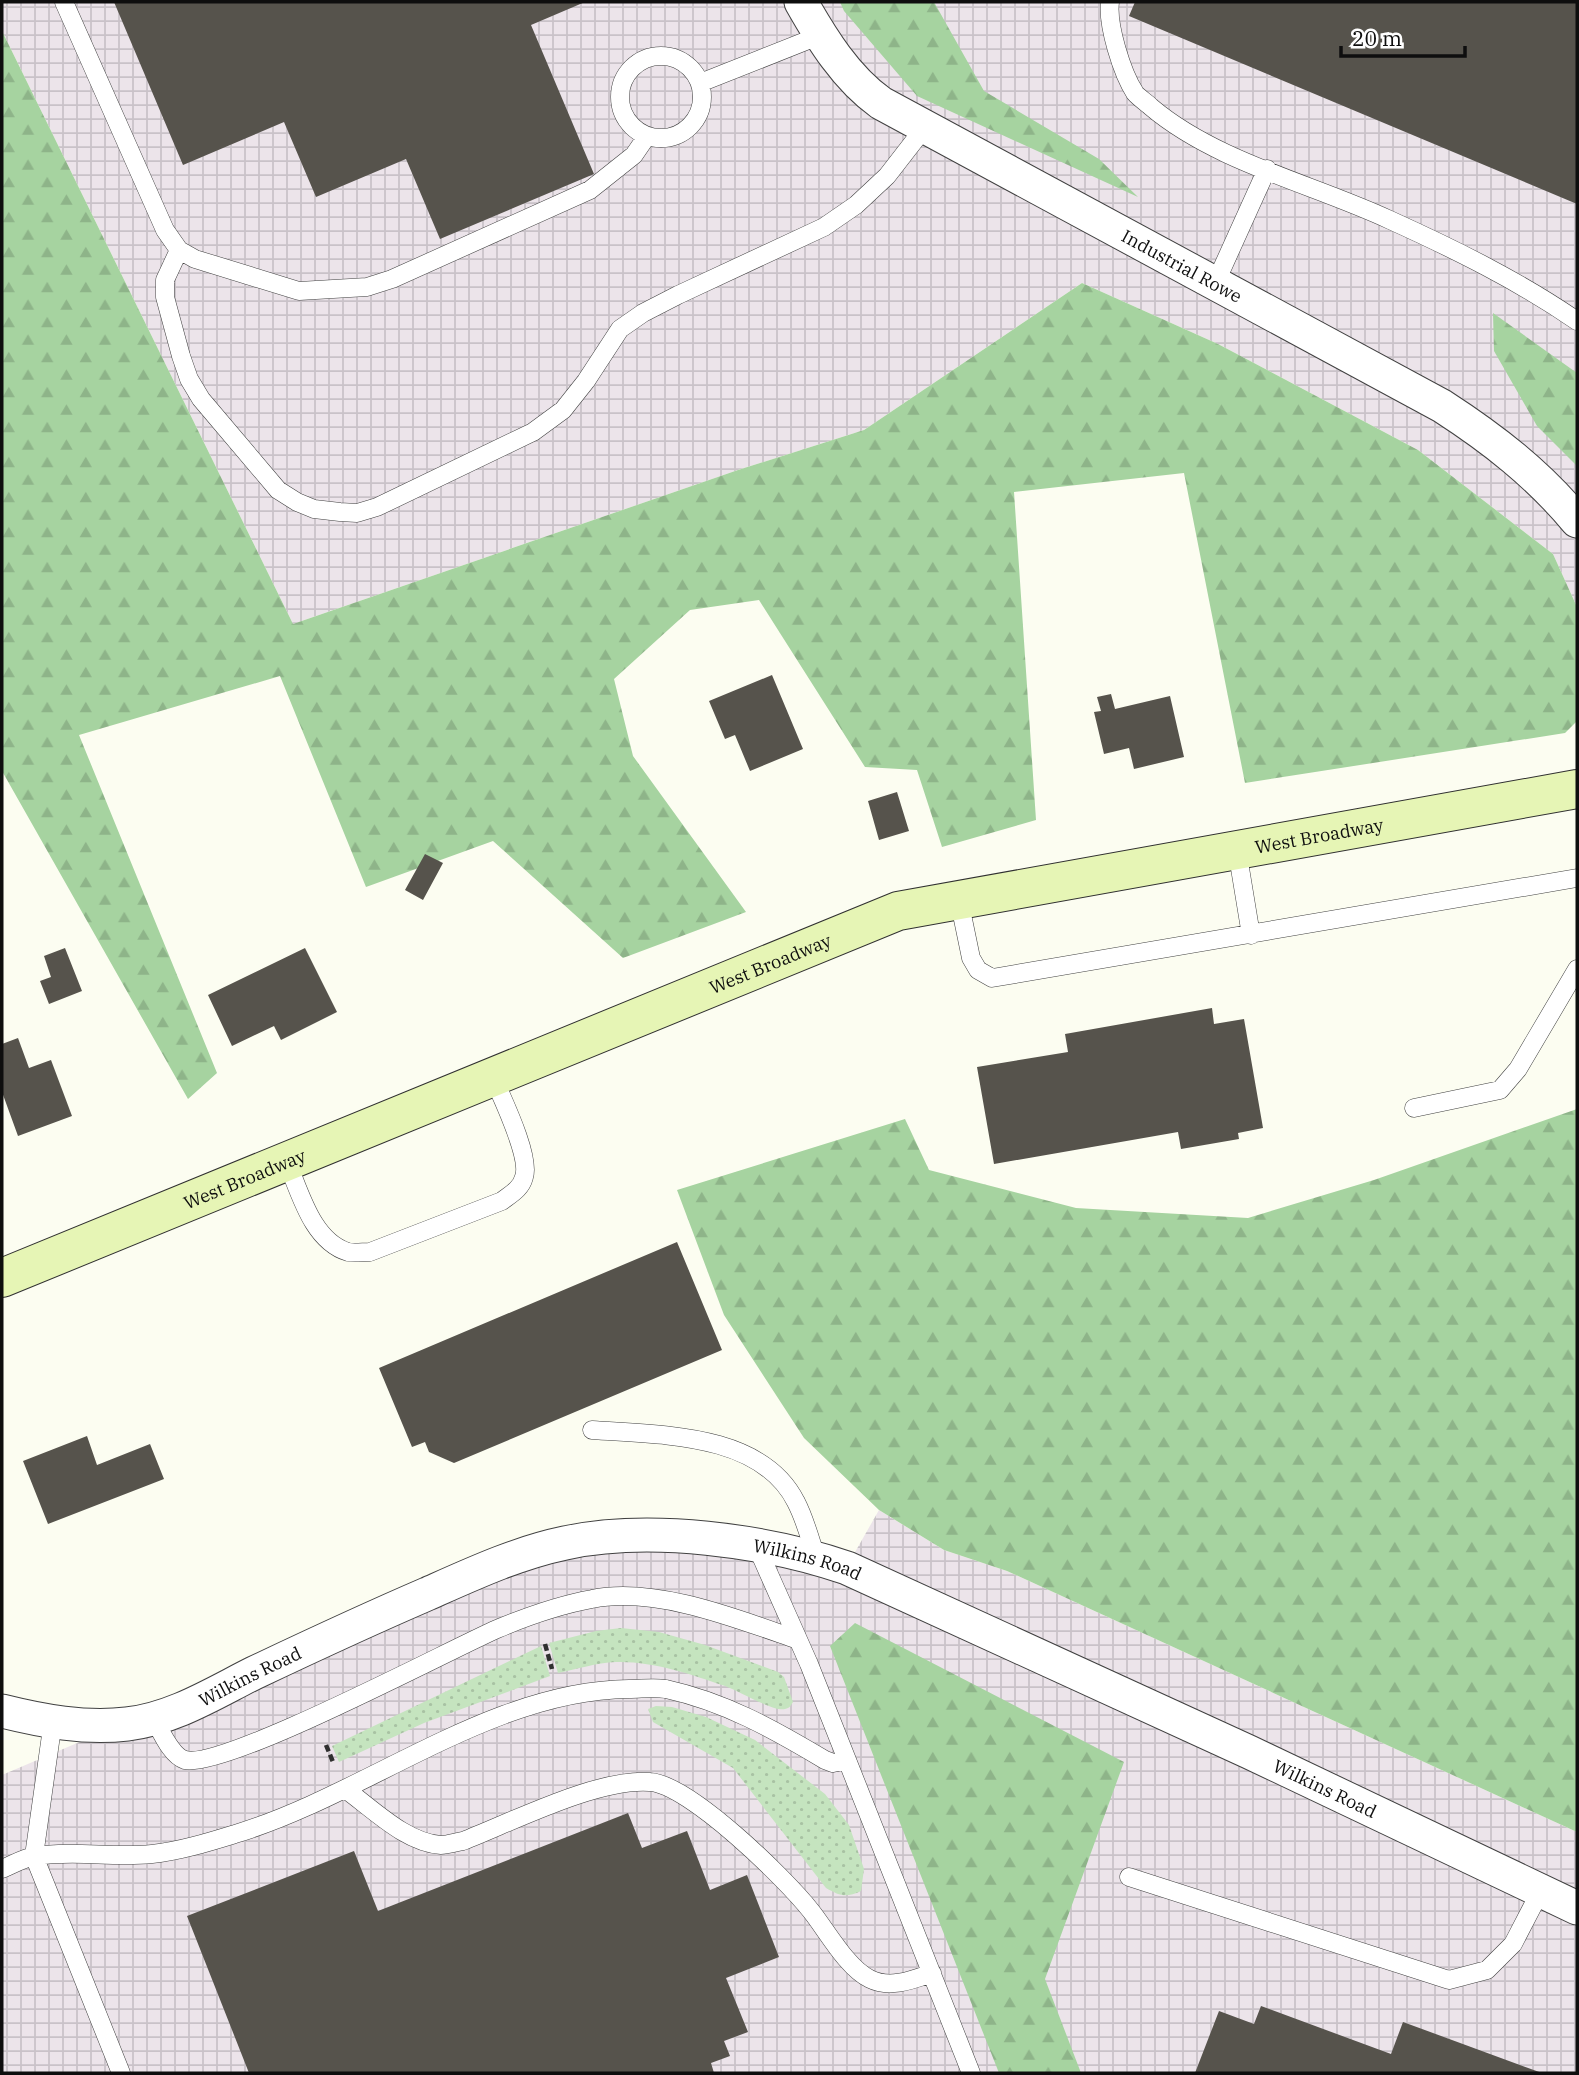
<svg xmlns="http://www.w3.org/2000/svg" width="1579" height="2075" viewBox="0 0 1579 2075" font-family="'IBM Plex Serif',serif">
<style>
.industrial{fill:url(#industrial-grid)}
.grass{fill:url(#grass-dots)}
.forest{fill:url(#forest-firs)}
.building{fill:#56534c}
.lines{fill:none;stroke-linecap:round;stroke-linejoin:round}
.lane-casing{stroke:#414141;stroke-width:19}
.street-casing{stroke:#414141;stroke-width:35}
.secondary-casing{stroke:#303030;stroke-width:40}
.path{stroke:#303030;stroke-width:4.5;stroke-dasharray:7 3.5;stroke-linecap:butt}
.lane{stroke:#fff;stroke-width:18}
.street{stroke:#fff;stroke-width:33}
.secondary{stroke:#e6f5b5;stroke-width:38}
.labels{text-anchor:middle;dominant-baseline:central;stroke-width:7;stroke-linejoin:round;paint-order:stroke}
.street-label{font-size:18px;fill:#0e0e0e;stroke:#fff}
</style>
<defs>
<pattern id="industrial-grid" width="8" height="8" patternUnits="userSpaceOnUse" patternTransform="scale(1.75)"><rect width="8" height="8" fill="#ece4ea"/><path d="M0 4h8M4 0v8" fill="none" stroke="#c9c2c8"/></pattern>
<pattern id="grass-dots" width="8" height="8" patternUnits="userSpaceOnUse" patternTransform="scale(1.75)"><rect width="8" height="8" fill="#c5e4bf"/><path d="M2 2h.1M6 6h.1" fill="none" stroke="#a8c2a3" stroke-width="1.8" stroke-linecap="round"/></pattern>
<pattern id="forest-firs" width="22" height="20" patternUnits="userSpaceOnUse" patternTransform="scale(1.75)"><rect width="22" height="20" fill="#a6d3a0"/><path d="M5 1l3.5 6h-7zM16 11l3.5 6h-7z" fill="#8eb489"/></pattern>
</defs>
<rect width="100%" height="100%" fill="#fcfdf1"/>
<path class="industrial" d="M2,2H1577V607L1553,554L1418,450L1218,344L1082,283L864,430L738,470L293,624L2,31Z
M879,1510L944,1550L1007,1571L1577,1832V2073H2V1775L364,1621L633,1536L846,1568Z"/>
<path class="grass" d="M621,1628L659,1632L705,1645L778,1672L784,1677L793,1702C790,1706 790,1708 785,1709C774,1712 739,1691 725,1686C690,1674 653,1661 616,1662C596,1663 577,1669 558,1673L549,1643L596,1631Z
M541,1646L550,1676L424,1723L339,1762L332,1746Z
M656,1706L672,1707L706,1717L755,1740L825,1794L849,1825L864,1869L861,1891C846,1898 840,1896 826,1888L733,1768L653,1722L648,1709Z"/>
<path class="forest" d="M840,2H934L984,91L1099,159L1138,197L917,96L844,11Z
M2,31L293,624L738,470L864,430L1082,283L1218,344L1418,450L1553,554L1577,607V721L1565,733L1245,783L1184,473L1014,492L1036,820L942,847L917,770L865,767L759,600L690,610L614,679L633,756L746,912L623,958L493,841L366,887L280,676L79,735L217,1073L188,1099L2,771Z
M1493,313L1577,373V466L1537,426L1494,351Z
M1577,1109V1832L1007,1571L944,1550L879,1510L804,1438L724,1315L677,1190L905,1119L929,1170L1076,1208L1248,1218L1374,1180Z
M855,1623L1124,1762L1045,1979L1081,2073H999L830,1646Z"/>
<path class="building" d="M114,2H585L531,25L594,174L440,239L406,159L316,197L284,122L183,165Z
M1135,2H1577V204L1129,16Z
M772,675L803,749L750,771L735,735L725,739L709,701Z
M1111,694L1115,709L1170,696L1184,757L1134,769L1129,748L1104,754L1094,712L1101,711L1097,697Z
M897,792L909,831L879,840L868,801Z
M425,854L443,863L423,900L405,890Z
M65,948L82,991L49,1004L40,981L51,977L44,956Z
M305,948L337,1012L281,1040L274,1026L232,1046L208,995Z
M1212,1008L1214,1024L1244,1019L1263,1128L1238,1133L1239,1139L1181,1149L1178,1132L994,1164L977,1067L1068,1052L1065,1034Z
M18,1038L29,1068L51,1060L72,1116L18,1136L2,1092V1044Z
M677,1242L722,1350L454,1463L429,1452L425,1442L412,1447L379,1368Z
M87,1436L97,1465L150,1444L164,1479L48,1524L23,1461Z
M628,1813L642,1848L687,1831L710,1890L747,1875L779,1957L726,1978L748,2032L724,2041L730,2056L711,2063L714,2073H249L187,1916L354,1851L378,1911Z
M1261,2006L1391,2054L1403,2022L1542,2073H1195L1219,2011L1254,2024Z"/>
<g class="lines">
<g class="lane-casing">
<path id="lane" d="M64,2L165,230L179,250L195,259L299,291L367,287L392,279L590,190L634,155L647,136
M1110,2C1107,25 1122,73 1135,93C1139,98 1146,102 1151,107C1216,162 1313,184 1390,220C1454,249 1519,281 1577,321
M620 97a41 41 0 1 1 82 0a41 41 0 1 1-82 0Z
M700,83L821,35
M179,250L165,280V297L181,356L189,379L201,399L278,490L297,502L314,509L340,512L357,513L377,507L533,432L563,410L586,381L620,329L643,313L678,295L824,227L856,205L887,176L925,127
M1215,284L1267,169
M1237,850L1251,935
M959,900L971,958L978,970L992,978L1577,878
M1414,1108L1500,1090L1518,1069L1577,969
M287,1162C300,1192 312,1241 348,1252C354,1253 363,1252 370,1252L502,1201C511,1194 521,1189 524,1177C531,1157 502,1098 493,1077
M592,1430C658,1435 761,1432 796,1502C805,1519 810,1539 816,1557
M757,1547L809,1664L971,2073
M154,1719C161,1731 171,1756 185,1760C223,1770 447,1651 497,1629C528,1616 559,1605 592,1599C655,1586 738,1619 798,1640
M53,1721L34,1856L121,2073
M345,1789C373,1809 406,1843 441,1845C448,1845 456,1842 463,1841C514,1821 598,1778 650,1782C689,1784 786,1879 811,1911C827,1931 847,1968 870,1979C890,1989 912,1980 932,1973
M2,1869C12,1865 25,1857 36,1856C74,1850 114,1858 152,1854C180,1851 209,1842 235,1834C365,1795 491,1690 629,1689C641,1689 654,1687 666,1689C725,1702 773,1729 825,1760L833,1763L847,1760
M1129,1877L1449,1980L1487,1970L1513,1944L1541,1890"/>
</g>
<g class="street-casing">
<g id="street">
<path id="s1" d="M801,2C822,39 846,78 881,103L1442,406C1493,439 1538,474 1577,521"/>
<path id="s2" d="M2,1711C42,1721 85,1729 127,1724C173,1719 214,1693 254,1673C311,1646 369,1619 427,1594C472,1574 517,1553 565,1543C649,1525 766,1540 847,1568L1249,1752L1577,1908"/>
</g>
</g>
<g class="secondary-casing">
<g id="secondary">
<path id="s3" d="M2,1278L898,911L1577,789"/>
</g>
</g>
<path class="path" d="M545,1644L552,1669
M326,1745L333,1762"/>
<use href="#lane" class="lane"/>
<use href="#street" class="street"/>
<use href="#secondary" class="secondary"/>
</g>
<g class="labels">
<g class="street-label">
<text stroke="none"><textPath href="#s1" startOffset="472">Industrial Rowe</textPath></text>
<text stroke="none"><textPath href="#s3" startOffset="1396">West Broadway</textPath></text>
<text stroke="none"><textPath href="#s3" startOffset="830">West Broadway</textPath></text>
<text stroke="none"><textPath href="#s3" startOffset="262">West Broadway</textPath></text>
<text stroke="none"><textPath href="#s2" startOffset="847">Wilkins Road</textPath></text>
<text stroke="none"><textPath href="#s2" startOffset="259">Wilkins Road</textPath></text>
<text stroke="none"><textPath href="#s2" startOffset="1414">Wilkins Road</textPath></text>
</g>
</g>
<rect width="1579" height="2075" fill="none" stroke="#0e0e0e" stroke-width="7"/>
<path d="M1341 46v10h124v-10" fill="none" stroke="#0e0e0e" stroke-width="3.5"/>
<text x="1352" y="46" font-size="21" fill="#0e0e0e" stroke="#ffffff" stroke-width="5" paint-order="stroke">20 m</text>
</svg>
